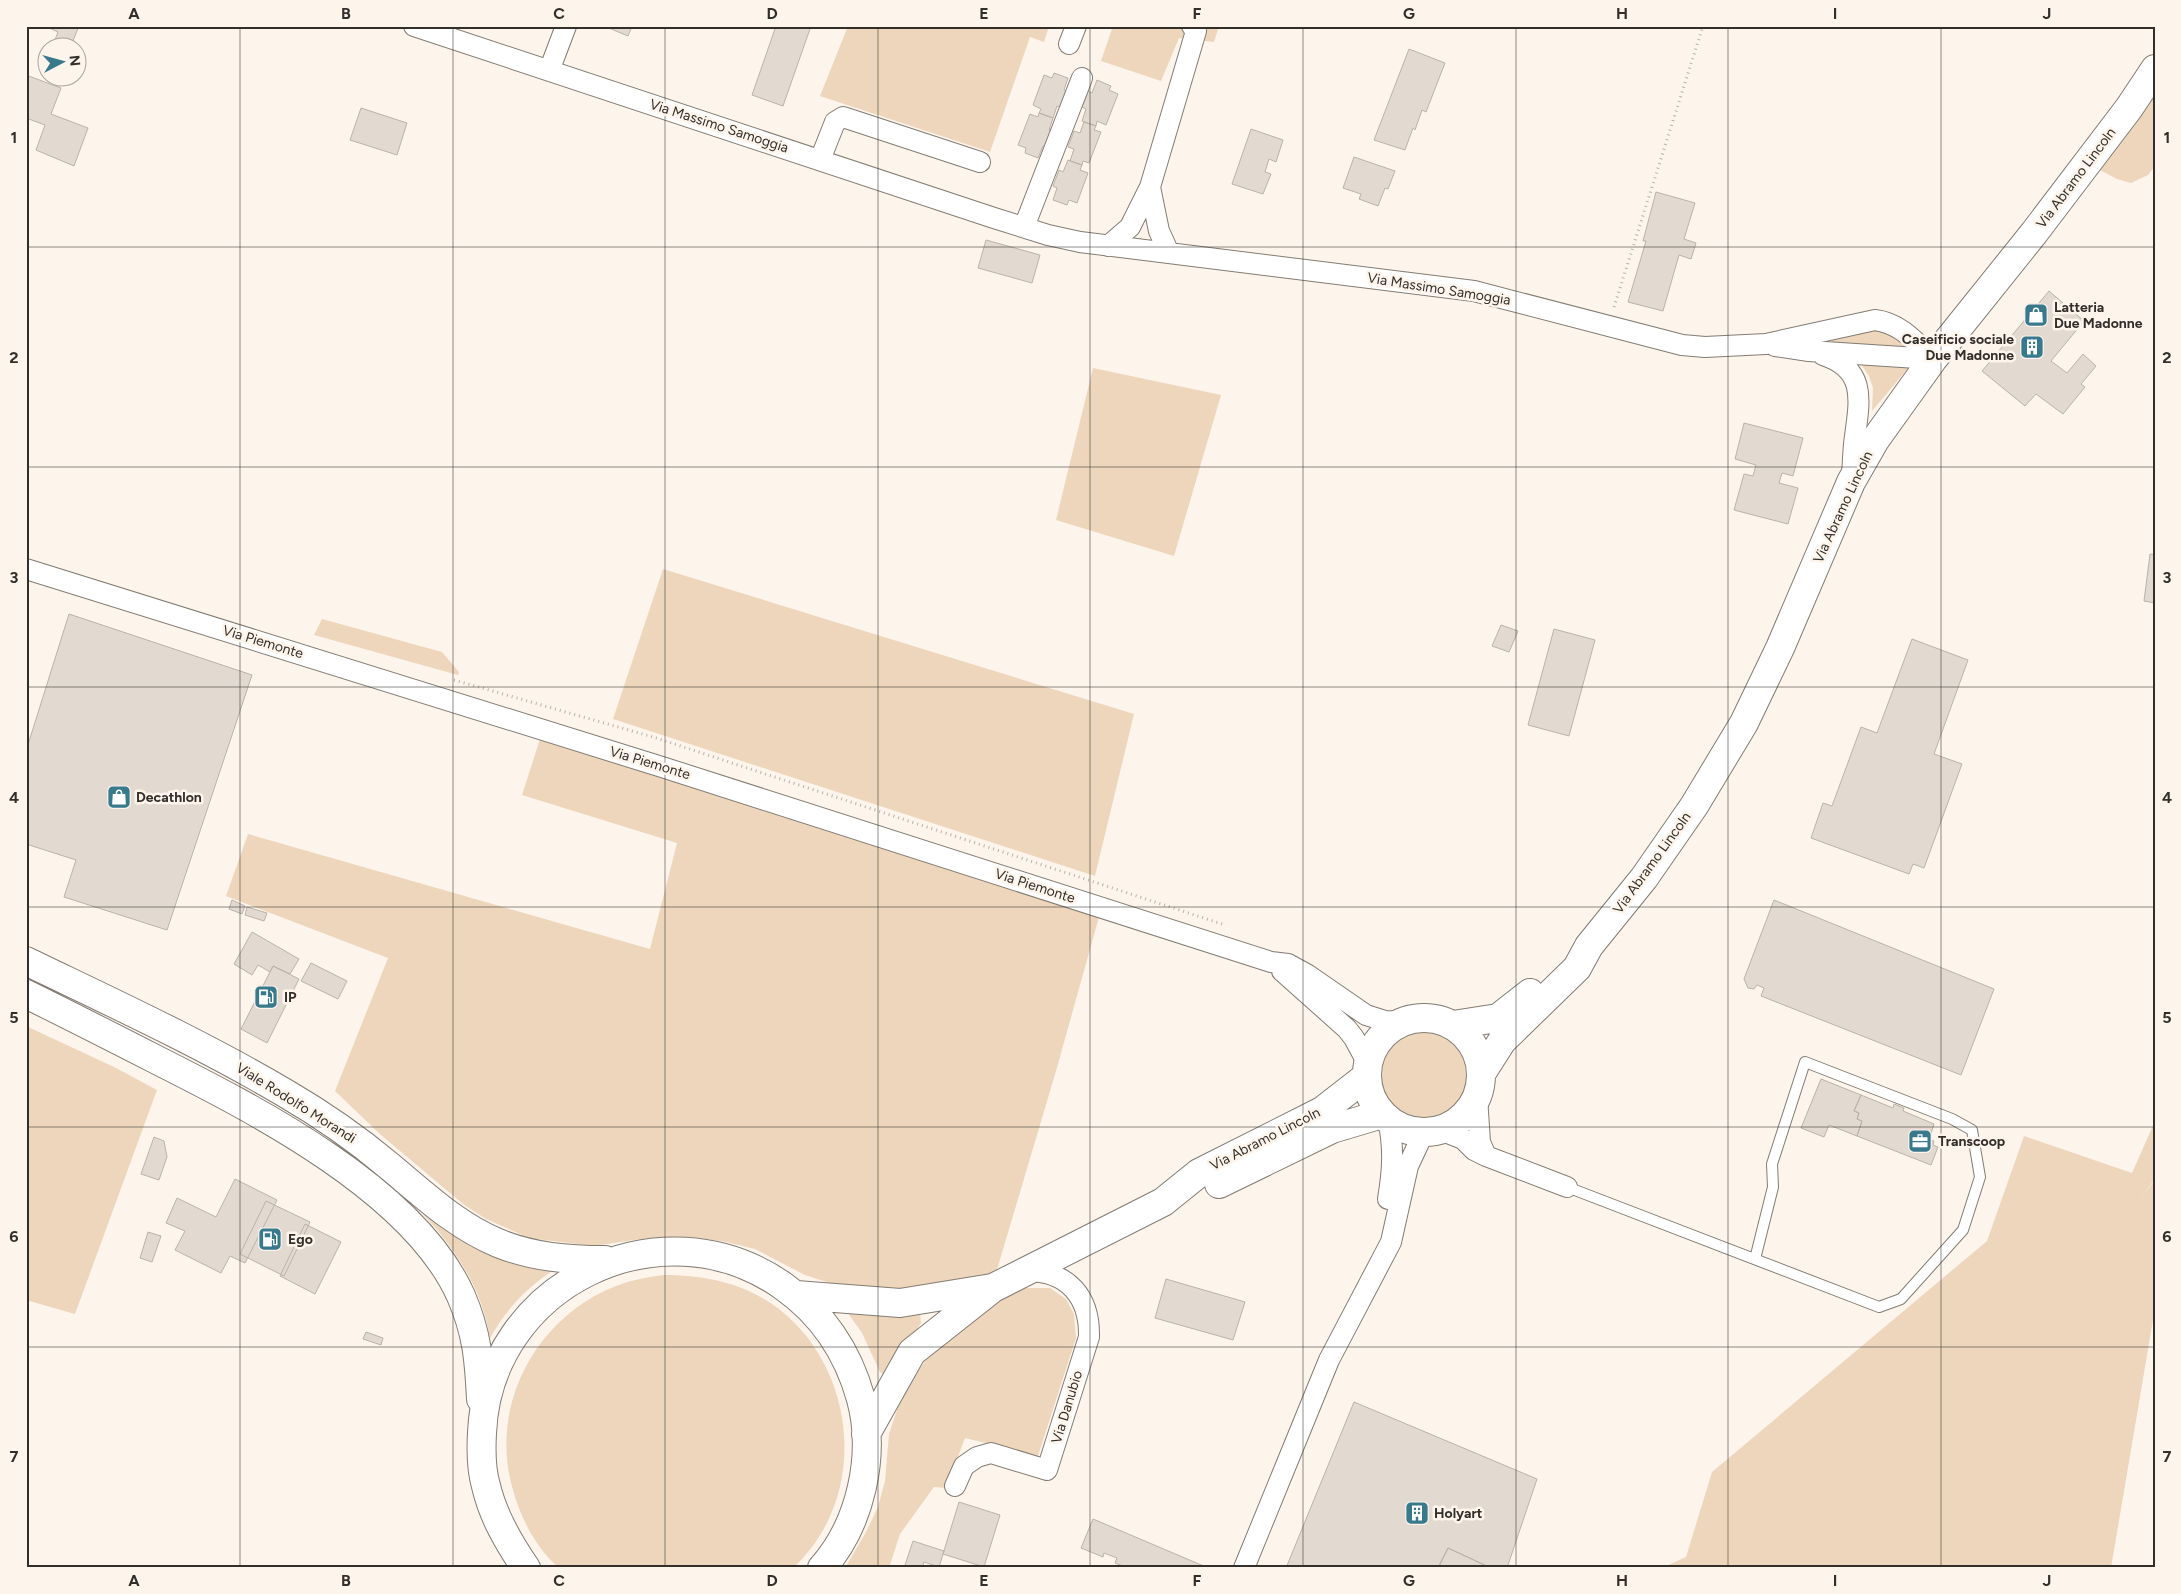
<svg xmlns="http://www.w3.org/2000/svg" width="2181" height="1594" viewBox="0 0 2181 1594" font-family="Figtree,sans-serif">
<style>
.green{fill:#edd6bc}
.building{fill:#e2d9d0;stroke:#bbb2aa}
.lines{fill:none;stroke-linecap:round;stroke-linejoin:round}
.lane-casing{stroke:#837c73;stroke-width:12}
.street-casing{stroke:#837c73;stroke-width:22}
.secondary-casing{stroke:#837c73;stroke-width:30}
.path{stroke:#b9b2aa;stroke-width:3;stroke-dasharray:1 4;stroke-linecap:butt}
.lane{stroke:#fff;stroke-width:10}
.street{stroke:#fff;stroke-width:20}
.secondary{stroke:#fff;stroke-width:28}
.grid{fill:none;stroke:#322f2b;stroke-width:1;stroke-opacity:0.55}
.labels{text-anchor:middle;dominant-baseline:central;stroke-width:5;stroke-linejoin:round;paint-order:stroke}
.street-label{font-size:14px;fill:#322f2b;stroke:#fdf4eb}
.poi-label{font-size:14px;font-weight:bold;fill:#322f2b;stroke:#fdf4eb;text-anchor:start}
.neatline{fill:none;stroke:#322f2b;stroke-width:2}
.grid-label{font-size:16px;text-anchor:middle;font-weight:bold;fill:#322f2b}
</style>
<rect width="100%" height="100%" fill="#fdf4eb"/>
<path class="green" d="M848,26H1049L1044,42L1030,37L990,152L820,96Z
M1113,26H1219L1214,42L1179,38L1161,81L1101,61Z
M2155,96V166L2148,175L2131,183L2117,179L2100,170L2109,156Z
M1868,328C1887,330 1892,333 1906,347L1905,349L1832,345V339Z
M1861,364L1909,367L1872,411L1873,388L1869,376Z
M1093,368L1221,395L1174,556L1056,520Z
M663,569L1134,714L1095,876L613,719Z
M322,619L442,652L459,672L458,675L314,635Z
M540,739L1099,917L1056,1071L996,1273L923,1291L851,1287L830,1283L805,1275L755,1249L726,1242L692,1237L641,1239L593,1246L529,1238L486,1219L463,1204L381,1135L335,1091L388,958L226,896L248,834L650,949L677,843L522,795Z
M26,1026L114,1067L157,1090L75,1314L26,1300Z
M1377 1075a46 46 0 1 1 92 0a46 46 0 1 1-92 0Z
M2155,1121V1179L2139,1200L2155,1180V1308L2111,1568H1662L1686,1557L1712,1472L1987,1241L2024,1136L2132,1173Z
M423,1214C468,1249 499,1266 557,1268C528,1286 507,1308 490,1338C482,1289 457,1251 423,1214Z
M664,1275C705,1275 745,1283 779,1309C858,1371 869,1498 793,1568H559C536,1548 521,1519 513,1490C488,1406 536,1317 616,1286C631,1280 648,1277 664,1275Z
M1025,1288H1050L1066,1299L1074,1314L1076,1338L1038,1456L965,1438L946,1488L934,1487L900,1534L889,1568H845L866,1532L878,1507L885,1481L889,1434L898,1407L912,1381L929,1355L977,1307Z
M845,1309L920,1313L921,1323L887,1377L880,1372L862,1333Z"/>
<path class="building" d="M45,26H79L70,48H52L58,32Z
M604,26H632L628,36Z
M776,26H811L783,106L752,95Z
M1409,49L1445,63L1426,112L1422,110L1415,130L1413,128L1405,150L1374,140Z
M1054,73L1068,78L1064,90L1068,92L1062,108L1057,106L1053,118L1039,113L1041,109L1033,105L1044,75L1052,78Z
M26,75L61,88L51,114L88,128L74,166L36,150L45,125L26,118Z
M1097,80L1111,86L1109,90L1118,94L1106,125L1097,121L1096,126L1082,121L1086,109L1082,107L1088,91L1092,93Z
M361,108L407,123L397,155L350,140Z
M1039,113L1053,118L1049,130L1053,131L1047,147L1043,146L1038,158L1025,153L1026,148L1018,145L1030,114L1038,117Z
M1084,122L1096,126L1094,130L1101,132L1089,163L1083,161L1082,165L1070,161L1074,149L1068,147L1074,131L1080,133Z
M1251,129L1283,140L1276,162L1269,159L1265,172L1271,174L1263,194L1232,184Z
M1354,157L1395,171L1388,189L1385,188L1378,206L1359,199L1361,194L1343,188Z
M1068,160L1082,165L1080,170L1088,173L1077,203L1069,200L1067,205L1053,200L1057,188L1053,186L1059,170L1063,172Z
M1656,192L1695,203L1684,239L1696,243L1691,259L1679,255L1663,311L1628,302L1646,241H1643Z
M986,240L1040,255L1032,283L978,268Z
M2049,291L2084,321L2051,361L2067,373L2083,354L2096,366L2081,384L2085,387L2063,414L2036,394L2025,406L1982,371Z
M1744,423L1803,438L1793,476L1782,473L1779,483L1798,488L1788,524L1734,510L1744,474L1753,476L1756,465L1735,459Z
M2150,554L2155,555V603L2144,601Z
M69,614L252,675L167,930L64,897L76,860L26,844V751Z
M1501,625L1518,631L1509,652L1492,646Z
M1554,629L1595,640L1569,736L1528,725Z
M1912,639L1968,660L1934,754L1962,764L1924,868L1913,864L1909,874L1811,838L1823,803L1832,806L1861,727L1877,733Z
M232,900L245,906L242,914L229,909Z
M1774,900L1994,989L1961,1075L1761,996L1764,988L1757,985L1754,989L1748,988L1744,979Z
M247,907L267,913L264,921L245,915Z
M252,932L299,959L290,974L273,966L270,972L258,965L252,975L234,964Z
M311,963L347,981L338,999L301,981Z
M273,966L299,979L267,1043L241,1029Z
M1821,1079L1861,1095L1854,1111L1859,1113L1857,1119L1862,1121L1857,1136L1829,1125L1824,1137L1801,1128Z
M1861,1095L1893,1108L1894,1104L1904,1108L1903,1111L1934,1124L1929,1140L1934,1141L1933,1145L1938,1147L1931,1165L1857,1136L1862,1121L1857,1119L1859,1113L1854,1111Z
M154,1137L164,1141L167,1157L159,1180L141,1174Z
M235,1179L277,1200L245,1263L230,1256L221,1273L175,1250L185,1231L166,1223L177,1198L216,1217Z
M266,1201L310,1222L284,1276L240,1254Z
M305,1224L341,1242L315,1294L280,1276Z
M148,1232L161,1236L152,1262L140,1258Z
M1166,1279L1245,1302L1233,1340L1155,1318Z
M366,1332L383,1338L381,1345L363,1339Z
M1354,1402L1537,1479L1507,1568H1491L1448,1548L1438,1568H1286Z
M959,1502L1000,1515L984,1567L943,1554Z
M1093,1519L1206,1567L1205,1568H1128L1115,1563L1117,1558L1104,1553L1103,1557L1081,1548Z
M913,1541L944,1551L939,1567L924,1562L922,1568H904Z
M1448,1548L1491,1568H1438Z"/>
<g class="lines">
<g class="lane-casing">
<path id="lane" d="M1567,1187L1879,1307L1901,1299L1963,1230L1980,1177L1972,1130L1952,1119L1805,1062L1772,1164L1773,1187L1755,1259"/>
</g>
<g class="street-casing">
<path id="street" d="M414,26L994,218L1048,235L1080,242L1474,291L1682,345L1705,347L1766,344L1875,320C1900,323 1915,341 1933,359
M1069,44L1076,26
M549,71L566,26
M820,160L835,122L843,117L980,162
M1150,187L1159,231L1169,253
M1024,227L1082,78
M1108,246L1130,227L1150,187L1196,31L1192,26
M1775,346L1809,351L1933,359
M1823,355C1866,369 1860,399 1855,436C1853,449 1853,462 1852,475
M26,569L662,767L1271,962L1288,964L1308,975L1366,1015L1385,1021L1401,1022
M1282,971L1347,1029L1354,1038L1368,1064
M1477,1097L1480,1142L1486,1156
M1440,1130L1463,1139L1474,1150L1486,1156L1567,1187
M1388,1199C1393,1168 1394,1149 1388,1118
M955,1486L964,1466L977,1457L991,1453L1047,1470L1089,1337C1090,1297 1068,1271 1027,1271
M1244,1568L1329,1360L1391,1242L1408,1166L1424,1132"/>
</g>
<g class="secondary-casing">
<path id="secondary" d="M26,961C113,1003 202,1044 285,1093C321,1114 356,1138 388,1165C422,1193 456,1226 498,1243C532,1257 568,1260 605,1260
M26,994C69,1015 112,1037 155,1059C254,1109 414,1190 461,1296C477,1333 479,1359 481,1399
M1367 1075a57 57 0 1 1 114 0a57 57 0 1 1-114 0Z
M1453,1025L1498,1018L1530,993
M1481,1074L1502,1041L1577,968L1589,946L1644,878L1694,806L1744,723L1780,648L1851,482L1875,440L1933,359L2034,233L2129,108L2155,69
M1219,1184L1332,1129L1382,1114
M796,1295L900,1303L992,1288
M866,1434L912,1352L993,1288L1163,1202L1199,1173L1322,1111L1367,1076
M526,1568C508,1542 493,1516 486,1486C481,1469 481,1450 482,1433C488,1284 661,1200 783,1286C823,1314 848,1352 861,1399C876,1455 861,1524 822,1568"/>
</g>
<path class="path" d="M1614,307L1703,26
M454,680L653,737L1225,925"/>
<use href="#lane" class="lane"/>
<use href="#street" class="street"/>
<use href="#secondary" class="secondary"/>
</g>
<path class="grid" d="M240,26V1568M453,26V1568M665,26V1568M878,26V1568M1090,26V1568M1303,26V1568M1516,26V1568M1728,26V1568M1941,26V1568M26,247H2155M26,467H2155M26,687H2155M26,907H2155M26,1127H2155M26,1347H2155"/>
<defs>
<g id="shop-square" transform="scale(1.25)"><rect x="-9" y="-9" width="18" height="18" rx="4" fill="#38798c" stroke="#fdf4eb"/><path d="M-5-2.5h2.3a2.7 3.5 0 0 1 5.4 0H5L5.5 6h-11ZM-1.5-2.5h3a1.5 2.3 0 0 0-3 0Z" fill="#fff"/></g>
<g id="building-square" transform="scale(1.25)"><rect x="-9" y="-9" width="18" height="18" rx="4" fill="#38798c" stroke="#fdf4eb"/><path d="M-4-6H4V6H1V3H-1V6H-4ZM-2.5-4.3h1.7v1.8h-1.7ZM.8-4.3h1.7v1.8H.8ZM-2.5-1h1.7V.8h-1.7ZM.8-1h1.7V.8H.8Z" fill="#fff"/></g>
<g id="fuel-square" transform="scale(1.25)"><rect x="-9" y="-9" width="18" height="18" rx="4" fill="#38798c" stroke="#fdf4eb"/><path d="M-5.5-6h7V0h2V4h1.3V-2.5L3-4.5l.8-.8L6-3V5H2.5V1h-1V6h-7ZM-4.2-4.7v3.2H.2V-4.7Z" fill="#fff"/></g>
<g id="office-square" transform="scale(1.25)"><rect x="-9" y="-9" width="18" height="18" rx="4" fill="#38798c" stroke="#fdf4eb"/><path d="M-6-3h4V-5.5h4V-3h4V5H-6ZM-1-4.5V-3h2v-1.5ZM-6 0V1H6V0Z" fill="#fff"/></g>
</defs>
<g fill-rule="evenodd">
<use href="#shop-square" x="2036" y="315"/>
<use href="#building-square" x="2032" y="347"/>
<use href="#shop-square" x="119" y="797"/>
<use href="#fuel-square" x="266" y="997"/>
<use href="#office-square" x="1920" y="1141"/>
<use href="#fuel-square" x="270" y="1239"/>
<use href="#building-square" x="1417" y="1513"/>
</g>
<g class="labels">
<g class="street-label">
<text transform="translate(719 126) rotate(18)">Via Massimo Samoggia</text>
<text transform="translate(2076 178) rotate(-53)">Via Abramo Lincoln</text>
<text transform="translate(1439 289) rotate(9)">Via Massimo Samoggia</text>
<text transform="translate(1843 507) rotate(-65)">Via Abramo Lincoln</text>
<text transform="translate(263 642) rotate(17)">Via Piemonte</text>
<text transform="translate(650 763) rotate(17)">Via Piemonte</text>
<text transform="translate(1652 863) rotate(-54)">Via Abramo Lincoln</text>
<text transform="translate(1035 886) rotate(18)">Via Piemonte</text>
<text transform="translate(296 1103) rotate(32)">Viale Rodolfo Morandi</text>
<text transform="translate(1265 1139) rotate(-27)">Via Abramo Lincoln</text>
<text transform="translate(1067 1407) rotate(-73)">Via Danubio</text>
</g>
<g class="poi-label">
<text x="2054" y="307">Latteria<tspan x="2054" dy="16">Due Madonne</tspan></text>
<text x="2014" y="339" text-anchor="end">Caseificio sociale<tspan x="2014" dy="16">Due Madonne</tspan></text>
<text x="136" y="797">Decathlon</text>
<text x="284" y="997">IP</text>
<text x="1938" y="1141">Transcoop</text>
<text x="288" y="1239">Ego</text>
<text x="1434" y="1513">Holyart</text>
</g>
</g>
<rect width="2181" height="1594" fill="none" stroke="#fdf4eb" stroke-width="55"/>
<g transform="translate(62 62) rotate(84)"><circle r="24" fill="#fdf4eb" stroke="#aca59e"/>
<path d="M0-4L9 19L0 12L-9 19Z" fill="#38798c"/>
<text y="-8" font-size="14" font-weight="bold" text-anchor="middle" fill="#322f2b">N</text>
</g>
<rect x="28" y="28" width="2126" height="1538" class="neatline"/>
<g class="grid-label">
<text x="134" y="19">A</text>
<text x="346" y="19">B</text>
<text x="559" y="19">C</text>
<text x="772" y="19">D</text>
<text x="984" y="19">E</text>
<text x="1197" y="19">F</text>
<text x="1409" y="19">G</text>
<text x="1622" y="19">H</text>
<text x="1835" y="19">I</text>
<text x="2047" y="19">J</text>
<text x="14" y="143">1</text>
<text x="2167" y="143">1</text>
<text x="14" y="363">2</text>
<text x="2167" y="363">2</text>
<text x="14" y="583">3</text>
<text x="2167" y="583">3</text>
<text x="14" y="803">4</text>
<text x="2167" y="803">4</text>
<text x="14" y="1023">5</text>
<text x="2167" y="1023">5</text>
<text x="14" y="1242">6</text>
<text x="2167" y="1242">6</text>
<text x="14" y="1462">7</text>
<text x="2167" y="1462">7</text>
<text x="134" y="1586">A</text>
<text x="346" y="1586">B</text>
<text x="559" y="1586">C</text>
<text x="772" y="1586">D</text>
<text x="984" y="1586">E</text>
<text x="1197" y="1586">F</text>
<text x="1409" y="1586">G</text>
<text x="1622" y="1586">H</text>
<text x="1835" y="1586">I</text>
<text x="2047" y="1586">J</text>
</g>
</svg>
